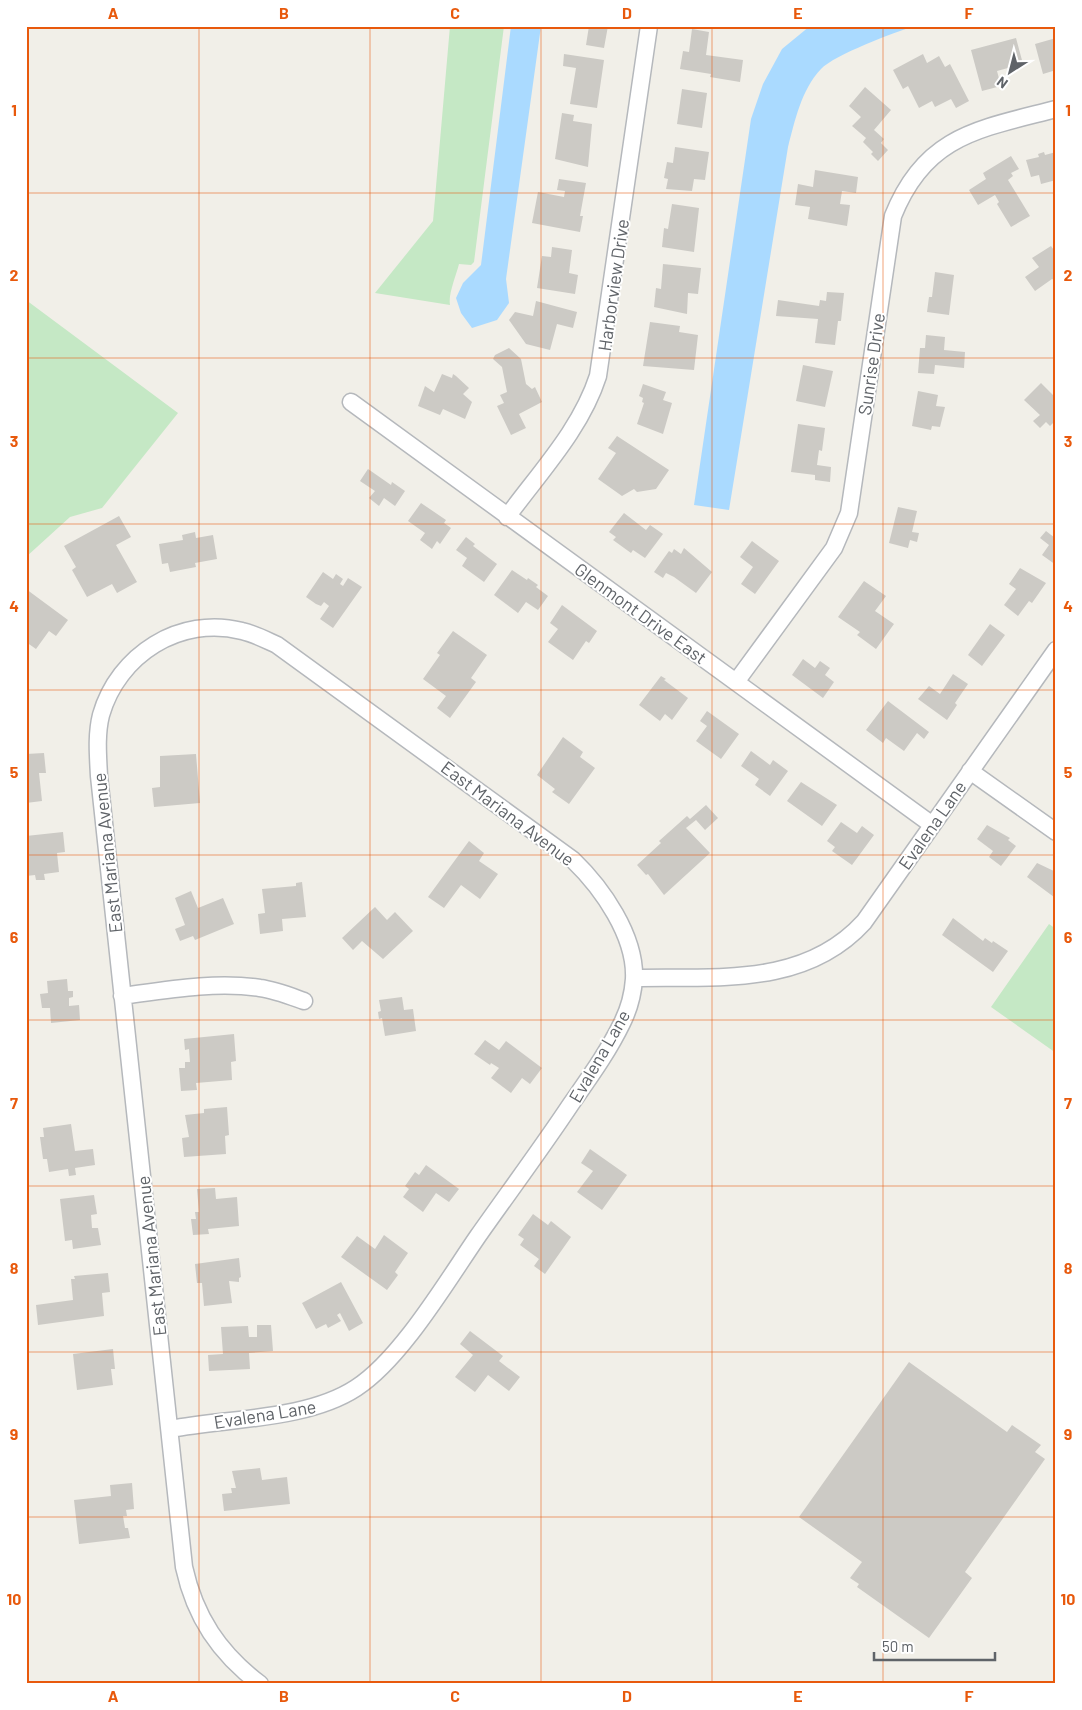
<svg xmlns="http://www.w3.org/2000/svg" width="1082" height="1710" viewBox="0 0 1082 1710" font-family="Barlow,sans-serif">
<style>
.green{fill:#c5e8c5}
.water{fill:#aadaff}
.building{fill:#cccac5}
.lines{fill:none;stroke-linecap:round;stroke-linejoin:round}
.minor-casing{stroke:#b5b8bc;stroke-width:19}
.minor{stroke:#fff;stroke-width:16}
.grid{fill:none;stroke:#e8590c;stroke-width:1;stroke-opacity:0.55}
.labels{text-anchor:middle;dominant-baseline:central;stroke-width:4;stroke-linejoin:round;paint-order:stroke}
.street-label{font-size:18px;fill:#5f6368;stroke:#fff}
.neatline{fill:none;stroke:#e8590c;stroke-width:2}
.grid-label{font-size:16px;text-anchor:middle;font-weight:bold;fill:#e8590c}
</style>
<rect width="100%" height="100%" fill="#f1efe8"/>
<path class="green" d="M450,26H504L474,262L471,265L459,264C456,276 448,294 450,305L375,293L433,221Z
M26,300L178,413L102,508L70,517L26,557Z
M1049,924L1056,929V1053L991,1007Z"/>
<path class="water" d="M511,26H541L506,279L509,303L497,320L472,328L461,313L456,298L463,283L481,265Z
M810,26H915C895,32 834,55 821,69C801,90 795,121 788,147L729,510L694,505L751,119L763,84L782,49Z"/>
<path class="building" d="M589,26H608L604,48L586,45Z
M692,29L709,32L706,55L743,60L740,82L710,77L711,74L680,69L683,51L689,52Z
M1016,38L1023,64L997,71L1001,86L982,91L971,50Z
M1056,38V70L1043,74L1035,44Z
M564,54L604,60L597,108L570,104L576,68L563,66Z
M923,54L927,63L939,56L945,67L950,64L969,101L956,108L951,99L935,107L932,101L919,108L908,86L903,89L893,70Z
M865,87L891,110L874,130L884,139L881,143L888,150L878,161L871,154L873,152L863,142L866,138L852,126L861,117L849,106Z
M682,89L707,93L702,128L677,124Z
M562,113L574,115L573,121L592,124L588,167L555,159Z
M675,147L709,152L705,180L694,179L692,191L666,189L668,179L664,178L667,162L673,163Z
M1044,152L1045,155L1056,152V180L1041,184L1039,175L1031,177L1026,160L1039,157L1038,154Z
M1011,156L1019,169L1011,173L1013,176L1008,180L1030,216L1011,227L997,204L999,202L995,195L978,205L969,190L986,179L983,173Z
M815,170L858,177L856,193L842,191L840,204L850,205L847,226L808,219L810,207L795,205L798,184L813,187Z
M559,179L586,183L580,216H583L580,232L532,223L538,192L564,197L565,191L557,190Z
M672,204L699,208L694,252L662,247L664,228L668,229Z
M1051,246L1056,253V281L1052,279L1035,291L1025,277L1039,267L1032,258Z
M552,247L572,250L569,273L578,275L575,294L537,288L542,256L551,257Z
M663,264L701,268L698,294L688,293L687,314L654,307L656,288L661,289Z
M935,272L954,275L949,315L927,312L929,297H932Z
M827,292L844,293L841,321H838L835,345L815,343L818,319L776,316L778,300L819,306L820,300L826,301Z
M536,301L577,312L573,328L557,324L550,350L526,344L509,320L515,312L533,316Z
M650,322L680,326L679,332L698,335L694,370L643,366Z
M926,335L945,337L944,350L965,352L964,368L935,365L934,374L918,373L920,348H925Z
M509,348L521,359L526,384L532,389L535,387L542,402L519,414L526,428L511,435L497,406L504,403L500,395L507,392L502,367L493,359L495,355Z
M803,365L833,371L825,407L796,401Z
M442,374L452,378L453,374L456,376L469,388L463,394L472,402L465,419L443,409L440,415L418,406L425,386L434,392Z
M1041,383L1054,396L1056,394V420L1050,426L1046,422L1040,428L1033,421L1040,415L1024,400Z
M643,384L666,392L663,400L672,403L663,434L637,424L644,403L642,402L643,398L639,396Z
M918,391L938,395L936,406L945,407L940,427L932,426L931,430L912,426Z
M798,424L825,428L822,451L819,450L817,465L831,467L830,482L815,480V475L791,472Z
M617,436L669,470L656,489L637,492L634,489L622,496L598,479L616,453L608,448Z
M368,469L391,485L392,482L405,491L395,506L384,498L379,506L369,498L375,491L360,481Z
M421,503L446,520L444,523L451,528L440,544L437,541L432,549L420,540L425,533L408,521Z
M898,507L917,511L912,532L919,533L917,542L910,540L908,548L889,543Z
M624,513L646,530L650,525L663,534L645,558L633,550L631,553L613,540L616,537L609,532Z
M119,516L131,537L116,545L137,582L117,593L112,584L87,597L72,570L76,567L64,546Z
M1046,531L1055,538L1056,536V565L1042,555L1049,545L1040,538Z
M195,532L196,538L213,535L217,559L195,563L196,567L170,572L168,563L162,564L159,544L183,540L182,535Z
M466,537L475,544L473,546L497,564L484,582L462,566L467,558L456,550Z
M752,541L779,561L755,594L741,584L753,567L740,557Z
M684,548L712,572L696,593L674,577L666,573L663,578L654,572L669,551L672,553L674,549L681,554Z
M1020,568L1046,583L1032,603L1029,601L1018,616L1004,605L1016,589L1009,584Z
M512,570L527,580L528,578L538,585L536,587L548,596L538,610L526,602L518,613L494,595Z
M323,572L333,579L336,574L343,579L340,584L343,586L348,578L362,587L333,628L320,619L329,606L324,602L321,606L316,604L306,597Z
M864,581L886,596L875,611L894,624L876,649L857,635L860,632L838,617Z
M26,589L68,620L56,636L49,631L36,649L26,642Z
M562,605L597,631L589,643L586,641L573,660L548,642L558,629L550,623Z
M990,624L1005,635L982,666L968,655Z
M453,631L487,655L471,678L476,682L450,718L437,708L446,696L423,679L440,655L437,653Z
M803,659L815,668L820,661L830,668L825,675L834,682L823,698L792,675Z
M953,674L968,684L955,703L957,705L947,720L918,699L929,686L940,694Z
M661,676L666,679L664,680L688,698L672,720L665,714L660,721L639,705Z
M888,701L929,732L924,739L917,733L904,751L886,738L883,743L866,730Z
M707,711L739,734L721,759L696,741L707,726L700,721Z
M563,737L583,752L580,757L595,768L569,804L552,792L555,789L537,775Z
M751,751L770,765L773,760L788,771L770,796L755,785L759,779L741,766Z
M44,753L46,773H39L42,801L26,803V754Z
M196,754L200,803L154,807L152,788L160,787V756Z
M801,782L837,805L822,826L787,801Z
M706,805L718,818L705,830L696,820L686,828L710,853L664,895L648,874L646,875L637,865L661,843L659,841L687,816L690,819Z
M841,822L857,833L862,826L874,835L852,865L832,851L835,847L827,841Z
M987,825L1010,838L1008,840L1016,846L1001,866L989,857L993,851L977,839Z
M63,832L65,852L57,853L59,872L44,874L45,880H36L35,875L26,876V836Z
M469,841L484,853L479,861L498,874L480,899L461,885L444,908L428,897Z
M1037,863L1056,872L1054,897L1027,877Z
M302,882L306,917L282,919L283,931L260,934L258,914L265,913L262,889L296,886V883Z
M191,891L198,908L223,898L234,924L195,940L193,936L180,941L175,929L185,925L175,898Z
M375,907L387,920L395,912L413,931L383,959L362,941L353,950L342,938Z
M953,918L983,941L985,938L992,943L993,941L1008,951L993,972L942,935Z
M67,979L68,991H73V997L69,998V1006L79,1005L80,1020L51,1023L50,1008H42L40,994L48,993L47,981Z
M402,997L404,1010L413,1009L416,1031L385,1036L382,1018L379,1019L378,1012L381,1011L379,1000Z
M234,1034L236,1061L231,1062L232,1080L196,1083L197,1090L181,1091L179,1068H185V1062H190L189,1049L185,1050L184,1039Z
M485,1040L499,1050L506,1041L542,1068L530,1084L522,1078L511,1093L491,1078L499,1068L491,1063L490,1065L474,1054Z
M227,1107L229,1135L225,1136L226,1154L184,1157L182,1138L189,1137L185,1115L204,1113V1109Z
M71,1124L75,1151L93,1149L95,1165L75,1168L76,1175L69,1176L68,1169L49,1172L47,1159H43L40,1137H44L43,1128Z
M590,1149L627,1175L602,1210L577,1192L593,1171L581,1163Z
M426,1165L459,1189L449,1202L436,1193L423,1212L403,1197L409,1189L405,1186L415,1172L419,1175Z
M215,1188L216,1199L237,1197L239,1226L208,1229L209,1234L193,1235L191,1219H196L195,1212H199L197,1189Z
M94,1195L97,1214L91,1215L92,1228H98L101,1245L73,1249L72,1240L65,1241L60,1199Z
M533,1214L548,1225L551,1221L571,1237L545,1274L534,1266L539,1259L520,1245L524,1239L518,1235Z
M384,1235L408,1253L395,1272L398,1275L387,1290L341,1257L357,1236L375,1249Z
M239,1258L241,1277L239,1278V1282L229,1281L232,1303L204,1306L202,1283H197L195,1264Z
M108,1273L110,1292L102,1293L104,1316L38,1325L36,1305L73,1300L71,1279H75L74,1276Z
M341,1282L363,1323L349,1331L340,1313L337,1315L341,1321L328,1328L326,1324L316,1329L302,1303Z
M257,1325H271L273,1351L249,1353L250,1369L209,1371L208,1355L223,1354L221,1327L248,1326L249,1337H257Z
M470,1331L503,1356L499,1361L520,1377L509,1391L488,1375L475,1392L455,1377L473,1355L460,1344Z
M113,1349L115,1369H111L113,1385L77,1390L73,1354Z
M909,1362L1007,1432L1012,1425L1041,1445L1035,1452L1045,1459L965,1572L972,1578L929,1638L857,1587L859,1584L850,1578L862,1562L799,1517Z
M260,1468L262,1480L287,1477L290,1504L224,1511L222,1494L232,1493L231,1488H236L232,1471Z
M132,1483L134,1509L126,1510L127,1516H123L125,1528H128L130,1538L79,1544L74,1500L111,1496L110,1485Z"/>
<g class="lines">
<g class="minor-casing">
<path id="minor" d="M351,402L931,824
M507,517C540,472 581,429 598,376L649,26
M736,682L834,548L849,513L893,216C925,135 979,129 1056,109
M970,771L1056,832
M634,978C715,976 804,988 864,922L1056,650
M122,996C166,990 216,981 260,988C275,990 290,996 304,1001
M171,1429C229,1418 307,1420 356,1388C401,1359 447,1281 478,1236C509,1192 541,1149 571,1104C589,1078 608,1052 622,1023C629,1009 633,994 634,979C636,936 602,888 573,860L277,645C266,640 255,634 242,631C180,615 118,655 101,715C96,735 98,756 99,776L184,1567C195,1617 219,1653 260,1684"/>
</g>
<use href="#minor" class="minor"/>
</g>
<path class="grid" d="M199,26V1684M370,26V1684M541,26V1684M712,26V1684M883,26V1684M26,193H1056M26,358H1056M26,524H1056M26,690H1056M26,855H1056M26,1020H1056M26,1186H1056M26,1352H1056M26,1517H1056"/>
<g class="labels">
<g class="street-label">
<text transform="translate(613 285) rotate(-82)">Harborview Drive</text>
<text transform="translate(871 364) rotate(-82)">Sunrise Drive</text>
<text transform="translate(641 613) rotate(36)">Glenmont Drive East</text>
<text transform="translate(508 813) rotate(37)">East Mariana Avenue</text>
<text transform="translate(932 825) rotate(-55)">Evalena Lane</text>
<text transform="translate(107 853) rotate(-96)">East Mariana Avenue</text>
<text transform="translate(599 1056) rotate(-60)">Evalena Lane</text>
<text transform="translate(151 1256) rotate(-96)">East Mariana Avenue</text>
<text transform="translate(265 1414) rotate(-9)">Evalena Lane</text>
</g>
</g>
<rect width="1082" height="1710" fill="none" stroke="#ffffff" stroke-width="55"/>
<g transform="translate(1010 72) rotate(216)" stroke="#ffffff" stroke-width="4" paint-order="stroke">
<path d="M0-4L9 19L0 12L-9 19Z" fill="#5f6368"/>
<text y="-8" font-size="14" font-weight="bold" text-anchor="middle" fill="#5f6368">N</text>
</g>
<path d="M874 1652v8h121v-8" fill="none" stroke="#5f6368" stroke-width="2.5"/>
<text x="882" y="1652" font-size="15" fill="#5f6368" stroke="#ffffff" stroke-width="4" paint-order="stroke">50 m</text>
<rect x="28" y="28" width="1026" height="1654" class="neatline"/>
<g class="grid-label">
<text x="113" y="19">A</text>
<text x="284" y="19">B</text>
<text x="455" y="19">C</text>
<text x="627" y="19">D</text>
<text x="798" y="19">E</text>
<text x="969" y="19">F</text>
<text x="14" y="116">1</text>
<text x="1068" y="116">1</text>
<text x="14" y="281">2</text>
<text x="1068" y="281">2</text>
<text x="14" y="447">3</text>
<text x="1068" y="447">3</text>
<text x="14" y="612">4</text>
<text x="1068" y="612">4</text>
<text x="14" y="778">5</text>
<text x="1068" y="778">5</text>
<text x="14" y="943">6</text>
<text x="1068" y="943">6</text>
<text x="14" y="1109">7</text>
<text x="1068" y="1109">7</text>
<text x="14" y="1274">8</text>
<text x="1068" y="1274">8</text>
<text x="14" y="1440">9</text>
<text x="1068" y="1440">9</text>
<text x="14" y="1605">10</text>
<text x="1068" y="1605">10</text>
<text x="113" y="1702">A</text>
<text x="284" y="1702">B</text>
<text x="455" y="1702">C</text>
<text x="627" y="1702">D</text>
<text x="798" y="1702">E</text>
<text x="969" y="1702">F</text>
</g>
</svg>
